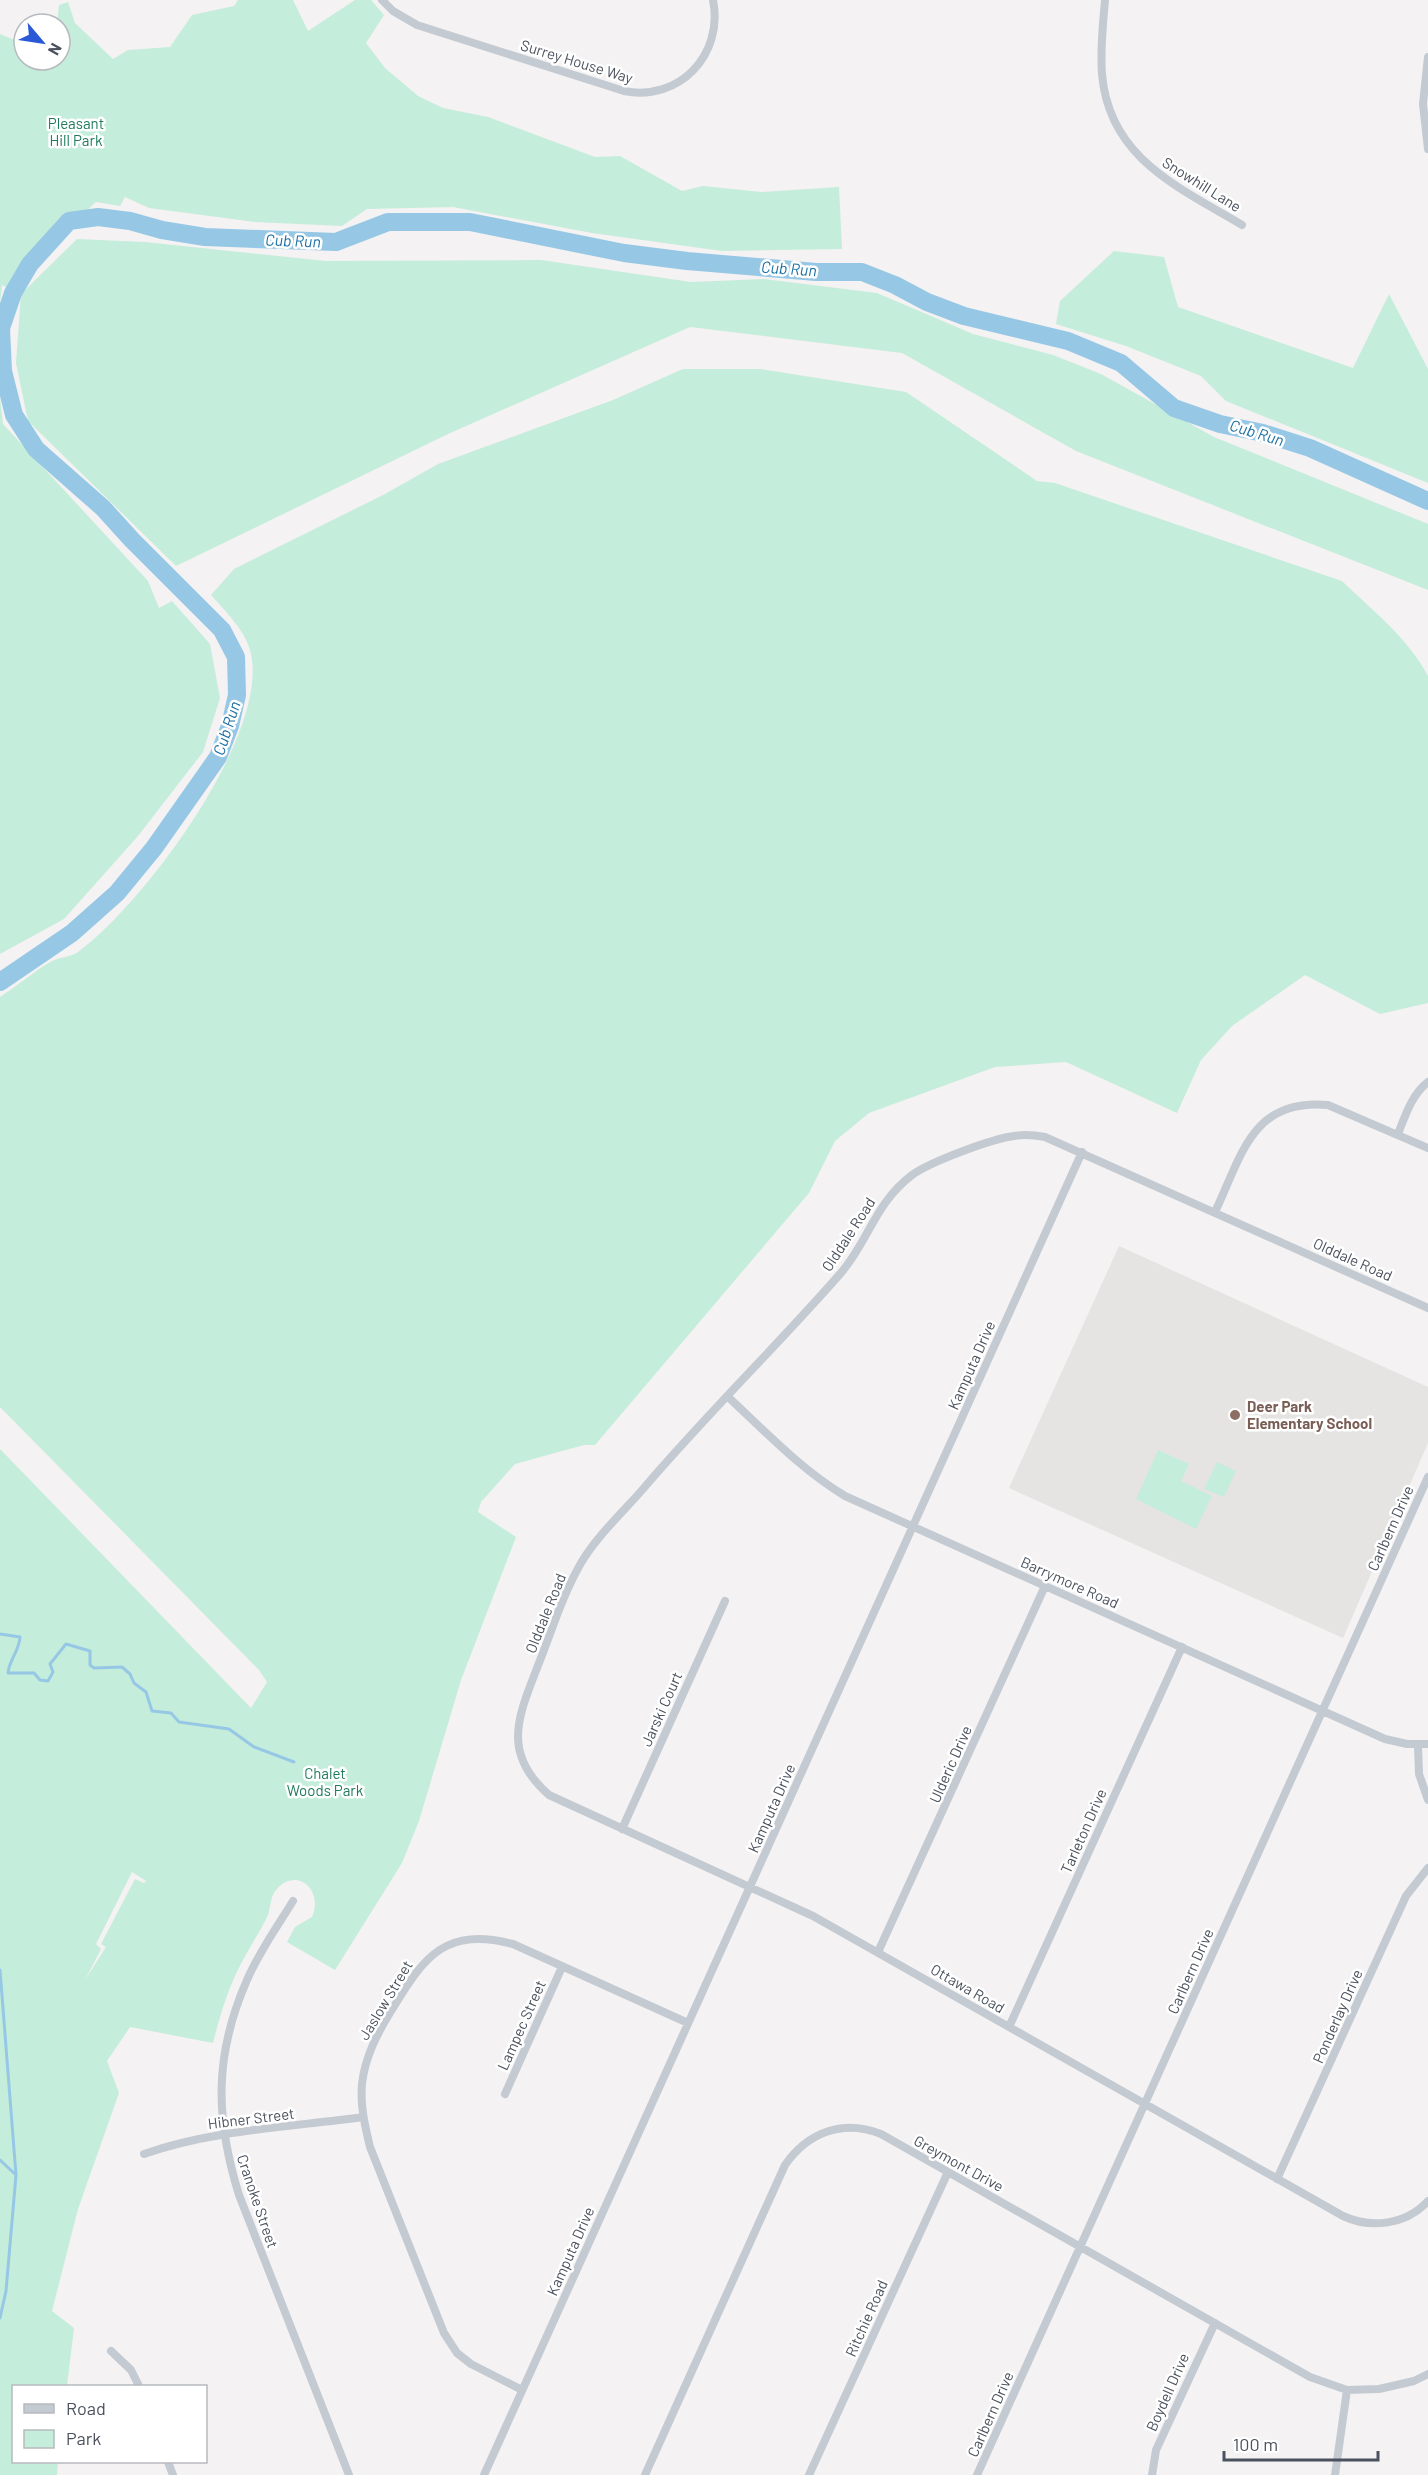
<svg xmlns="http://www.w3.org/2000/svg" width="1428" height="2475" viewBox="0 0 1428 2475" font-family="Barlow,sans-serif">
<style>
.education{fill:#e5e4e3}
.green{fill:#c5eddb;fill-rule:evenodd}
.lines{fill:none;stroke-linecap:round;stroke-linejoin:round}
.stream{stroke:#96c8e6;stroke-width:3}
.river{stroke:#96c8e6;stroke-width:18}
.street{stroke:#c4cad2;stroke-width:8}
.education-dot{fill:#8d6e63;stroke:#fff;stroke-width:2}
.labels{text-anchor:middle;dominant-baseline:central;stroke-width:5;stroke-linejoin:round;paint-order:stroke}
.street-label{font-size:15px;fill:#4b525e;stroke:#fff}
.park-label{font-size:15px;fill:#207b5d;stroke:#fff}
.education-label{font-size:15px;font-weight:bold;fill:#785e54;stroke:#fff;text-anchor:start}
.water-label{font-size:16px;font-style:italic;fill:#196fa3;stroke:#fff}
</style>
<rect width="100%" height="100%" fill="#f4f2f2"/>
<path class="education" d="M1119,1246L1428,1387V1443L1343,1638L1009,1488Z"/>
<path class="green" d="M238,0H293L308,31L355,0H371L384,15L366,43L385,68L418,96L443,108L488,117L595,157L620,156L682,191L703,186L761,192L839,187L842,249L722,251L592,233L453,207L367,209L342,226L255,222L149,208L125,197L120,206L96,202L14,278L11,290L2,285L0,303V34L24,44V60H60V24H57L59,5L68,2L75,23L113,59L128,50L170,47L192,15L234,6Z
M77,239L145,242L326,261L541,260L691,282L764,279L877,293L973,334L1053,355L1101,374L1214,437L1428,524V590L1076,451L902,353L690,327L448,434L176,566L28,421L16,363L21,294Z
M1114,251L1164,257L1178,307L1353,368L1389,294L1428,369V483L1226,401L1201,376L1126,346L1056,324L1060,301Z
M683,369H761L906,392L1037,481L1055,483L1342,581C1372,610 1409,639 1428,676V1003L1380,1014L1305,975L1232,1026L1201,1060L1177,1113L1066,1062L995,1067L869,1113L835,1141L809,1193L595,1445H584L515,1464L481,1502L478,1512L516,1537L461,1680L419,1821L402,1863L335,1970L287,1942L295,1927L312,1917C324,1889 296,1867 277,1889C270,1896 271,1906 268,1915C258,1936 244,1955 235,1976C225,1998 219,2020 213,2043L130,2027L107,2061L119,2093L78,2209L52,2311L74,2328L67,2386H14V2462H58L57,2475H0V1449L251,1708L267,1682L259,1670L0,1407V997C17,986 34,971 52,961C60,957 71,957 78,952C142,906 273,732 250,650C244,629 225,611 211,595L234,569L385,494L438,464L613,400ZM132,1872L146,1881L144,1883L135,1879L101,1944L106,1947L85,1980L101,1949L96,1944Z
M0,398L3,424L148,581L159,608L172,601L210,644L220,698L203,752L138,836L64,919L0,954Z
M1158,1450L1189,1464L1181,1481L1212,1496L1196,1529L1136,1499Z
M1217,1462L1236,1471L1224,1497L1204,1489Z"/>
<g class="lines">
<path class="stream" d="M0,1634L20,1637C19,1652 9,1660 8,1673H34L40,1680L48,1681L53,1672L50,1664L66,1644L90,1651V1665L94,1668L122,1667L130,1674L134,1683L146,1692L152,1711L171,1713L179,1722L229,1729L254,1747L294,1762
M0,1970L16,2175
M0,2160L16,2175L6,2291L0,2318"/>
<path class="river" d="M0,982L72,933L117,893L154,848L218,757L230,726L237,695L236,657L222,630L132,540L103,508L36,449L14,415L3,371L1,328L13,293L30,264L69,221L98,217L130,221L162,230L205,237L336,242L388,222H470L624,253L687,261L816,272H862L895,285L927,302L964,316L1068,341L1121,363L1174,408L1220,424L1263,433L1310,448L1428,501"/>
<path class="street" d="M382,0L393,11L417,25L624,91C679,102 724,55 713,0
M1105,0C1103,24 1100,49 1102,74C1109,158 1178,187 1242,225
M1428,57L1423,104L1428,149
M1398,1134C1405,1116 1412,1094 1428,1082
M1215,1212C1242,1155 1252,1098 1328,1105L1428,1148
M1428,1308L1045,1137C1034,1135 1025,1134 1014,1136C991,1139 930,1162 912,1175C874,1204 869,1241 840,1274C776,1347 706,1415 643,1489C622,1513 597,1536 581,1563C563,1594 552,1630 539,1663C519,1715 500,1752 549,1795L813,1916L1343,2216C1371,2229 1406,2225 1428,2201
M727,1396C765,1431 800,1469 845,1496L1385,1739L1407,1744H1428
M1418,1746L1419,1774L1428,1800
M622,1829L725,1601
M293,1901C277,1927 259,1952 247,1980C214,2055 215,2118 239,2195L349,2475
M878,1952L1045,1586
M1009,2027L1182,1647
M505,2094L562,1967
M144,2154C212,2130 291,2127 363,2117
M1277,2179L1406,1896L1428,1868
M111,2351L131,2370L139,2386
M522,2390L471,2364L457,2353L444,2333L370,2147C365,2126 360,2106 362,2084C365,2056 378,2032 393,2008C425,1955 446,1927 513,1944L688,2023
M168,2462L173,2475
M484,2475L1082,1152
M645,2475L785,2165C808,2132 843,2119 881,2134L1310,2377L1347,2390L1379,2389L1414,2381L1428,2374
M809,2475L948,2172
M977,2475L1428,1477
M1152,2475L1156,2450L1215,2323
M1335,2475L1347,2390"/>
</g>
<circle class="education-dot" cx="1235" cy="1415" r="6"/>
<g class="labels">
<g class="street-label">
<text transform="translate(577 61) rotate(17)">Surrey House Way</text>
<text transform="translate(1202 184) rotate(32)">Snowhill Lane</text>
<text transform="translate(848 1234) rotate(-57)">Olddale Road</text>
<text transform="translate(1353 1259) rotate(24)">Olddale Road</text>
<text transform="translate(971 1365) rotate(-66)">Kamputa Drive</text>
<text transform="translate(1390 1528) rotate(-66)">Carlbern Drive</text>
<text transform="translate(1070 1582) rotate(24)">Barrymore Road</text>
<text transform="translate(545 1613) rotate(-68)">Olddale Road</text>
<text transform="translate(661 1709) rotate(-66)">Jarski Court</text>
<text transform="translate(950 1764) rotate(-66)">Ulderic Drive</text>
<text transform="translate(771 1808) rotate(-66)">Kamputa Drive</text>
<text transform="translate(1083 1831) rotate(-66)">Tarleton Drive</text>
<text transform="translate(1190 1971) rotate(-66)">Carlbern Drive</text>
<text transform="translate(968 1988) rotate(30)">Ottawa Road</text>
<text transform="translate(385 2000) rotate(-59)">Jaslow Street</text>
<text transform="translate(1337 2016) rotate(-66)">Ponderlay Drive</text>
<text transform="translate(521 2025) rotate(-66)">Lampec Street</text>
<text transform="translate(251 2118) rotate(-7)">Hibner Street</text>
<text transform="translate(959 2163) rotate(29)">Greymont Drive</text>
<text transform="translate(258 2201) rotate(71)">Cranoke Street</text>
<text transform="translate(570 2251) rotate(-66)">Kamputa Drive</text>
<text transform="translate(866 2318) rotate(-66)">Ritchie Road</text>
<text transform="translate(1167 2392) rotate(-66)">Boydell Drive</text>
<text transform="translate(990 2414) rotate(-66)">Carlbern Drive</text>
</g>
<g class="park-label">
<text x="76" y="123">Pleasant<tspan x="76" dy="17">Hill Park</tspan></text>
<text x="325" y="1773">Chalet<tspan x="325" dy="17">Woods Park</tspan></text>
</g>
<g class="education-label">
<text x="1247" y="1406">Deer Park<tspan x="1247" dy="17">Elementary School</tspan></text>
</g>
<g class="water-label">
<text transform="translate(293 240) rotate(2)">Cub Run</text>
<text transform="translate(789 268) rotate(4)">Cub Run</text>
<text transform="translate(1257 432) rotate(17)">Cub Run</text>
<text transform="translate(226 728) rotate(-72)">Cub Run</text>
</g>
</g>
<rect x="12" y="2385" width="195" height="78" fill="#ffffff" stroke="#b7babf" stroke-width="1.5"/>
<rect x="24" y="2404" width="30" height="9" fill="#c4cad2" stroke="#b7babf" stroke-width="1.5"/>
<text x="66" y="2415" font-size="18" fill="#4b525e">Road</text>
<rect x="24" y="2430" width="30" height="18" fill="#c5eddb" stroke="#b7babf" stroke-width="1.5"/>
<text x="66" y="2445" font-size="18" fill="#4b525e">Park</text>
<g transform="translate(42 42) rotate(119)"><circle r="28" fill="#ffffff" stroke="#b7babf" stroke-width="1.5"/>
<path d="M0-4.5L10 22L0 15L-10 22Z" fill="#2a58d6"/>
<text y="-9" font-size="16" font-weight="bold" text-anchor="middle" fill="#4b525e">N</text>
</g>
<path d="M1224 2451v9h154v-9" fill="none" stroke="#4b525e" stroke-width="3"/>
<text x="1233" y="2451" font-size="18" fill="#4b525e" stroke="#ffffff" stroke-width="4.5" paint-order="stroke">100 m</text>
</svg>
